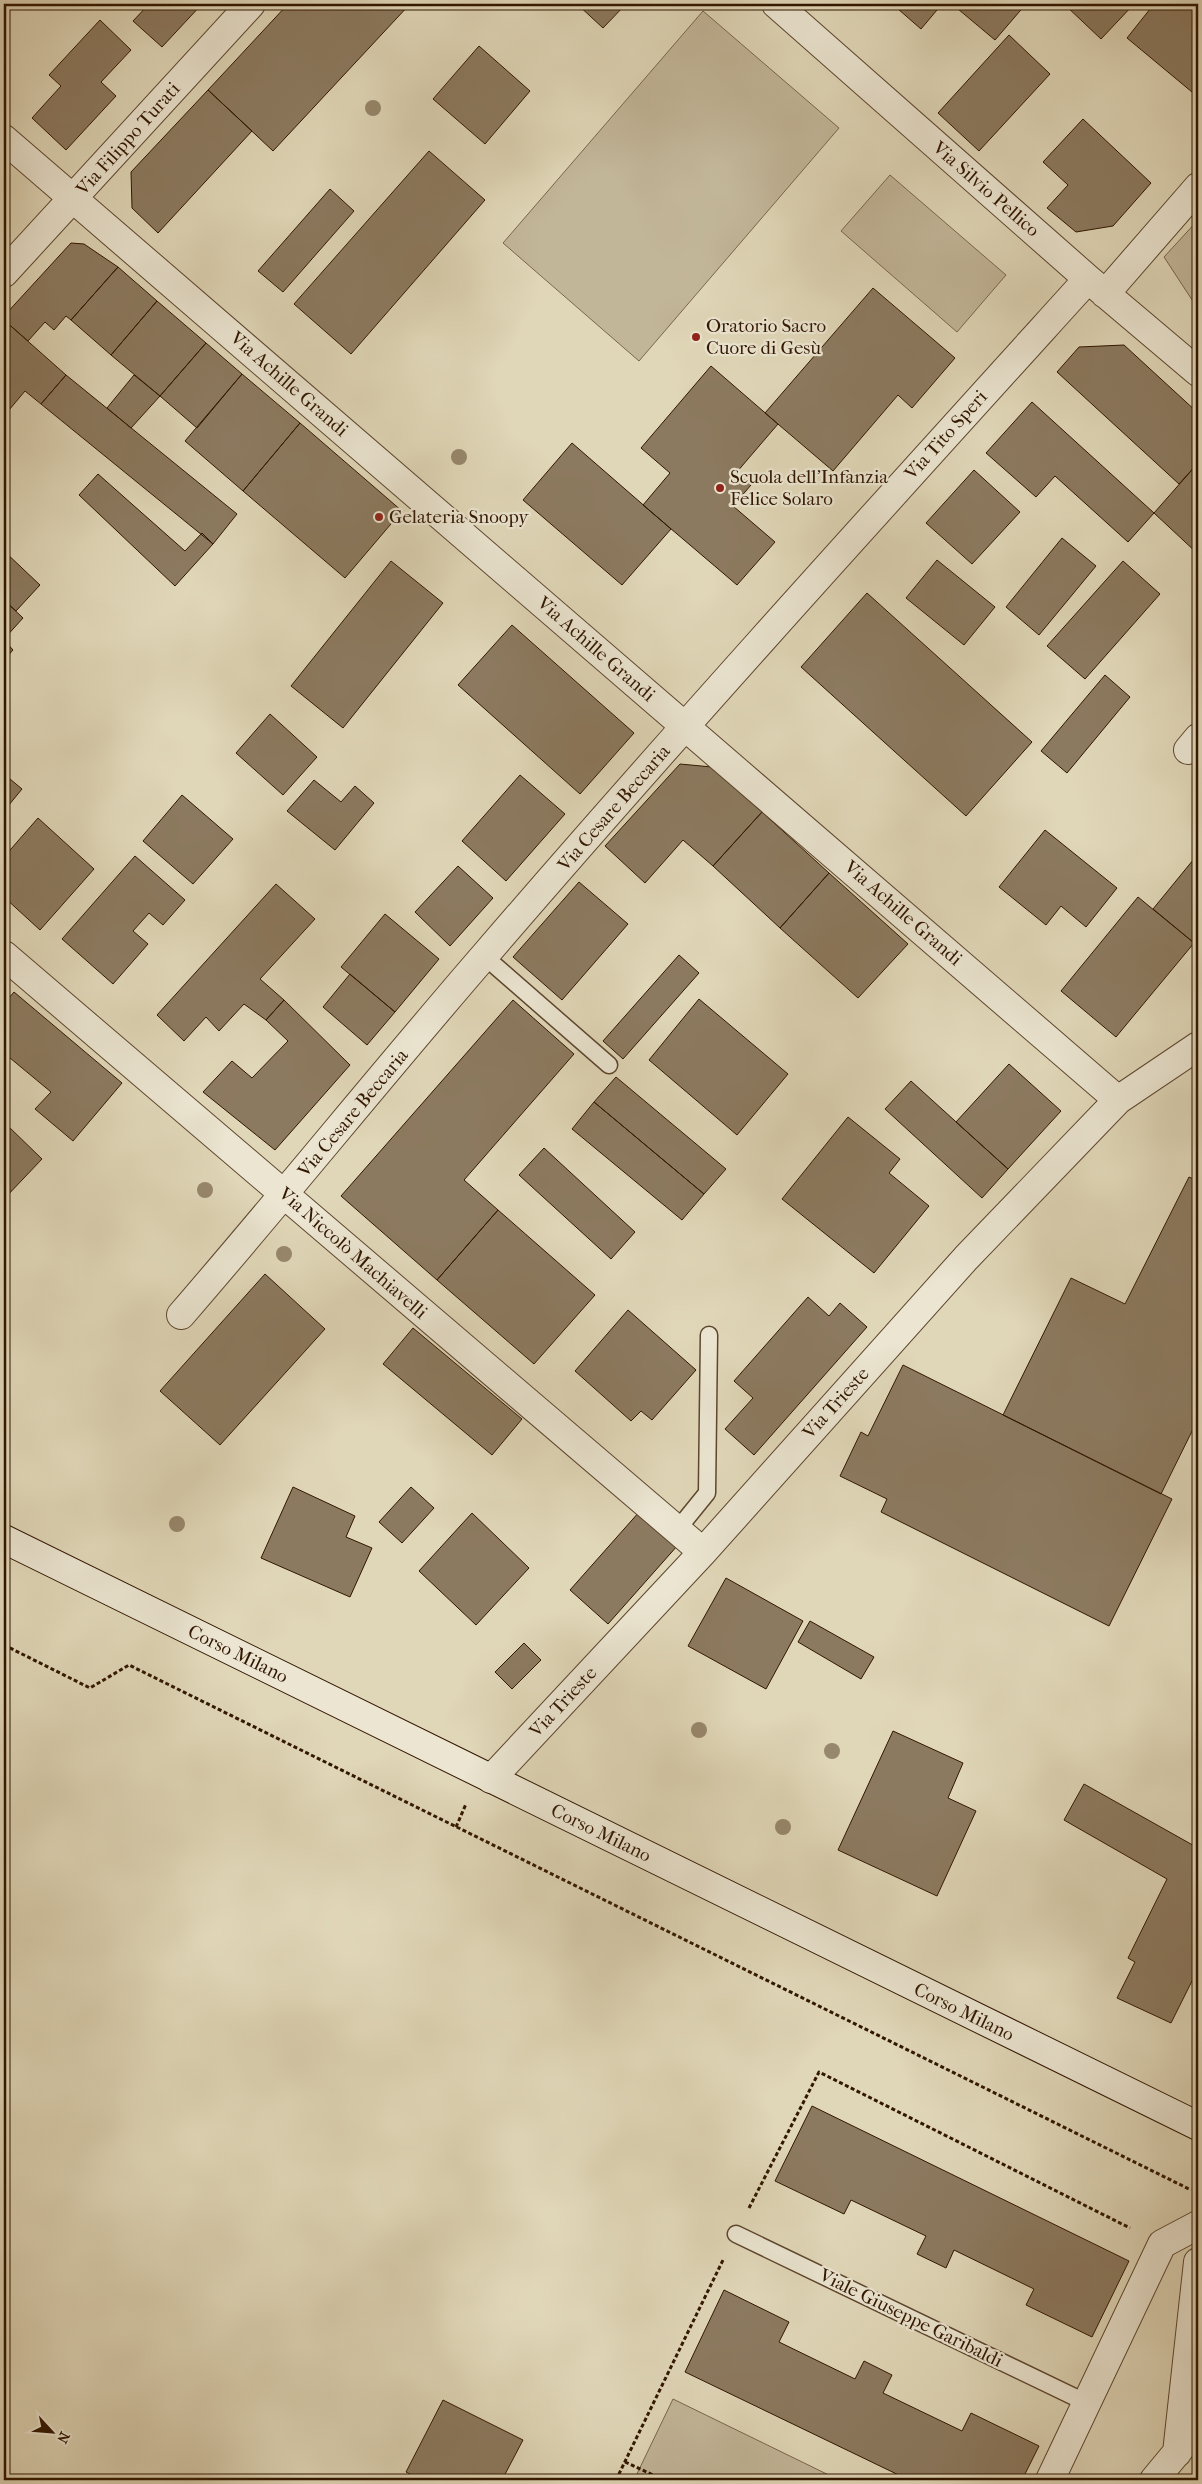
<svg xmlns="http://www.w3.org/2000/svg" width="1202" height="2484" viewBox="0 0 1202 2484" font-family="'IM FELL French Canon',serif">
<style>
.green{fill:#c2b699;stroke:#7a664c}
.building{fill:#8c7a60;stroke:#311600}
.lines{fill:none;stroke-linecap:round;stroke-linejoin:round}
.lane-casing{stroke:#5d462e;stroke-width:19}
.street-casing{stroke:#5d462e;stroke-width:30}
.secondary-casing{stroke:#311600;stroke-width:30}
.path{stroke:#311600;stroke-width:3;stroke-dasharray:4 2.5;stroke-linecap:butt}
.lane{stroke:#ebe5d1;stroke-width:16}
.street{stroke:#ebe5d1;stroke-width:28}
.secondary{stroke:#ebe5d1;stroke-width:28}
.tree{fill:#97876c}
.poi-dot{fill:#8f2418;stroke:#ebe5d1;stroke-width:2}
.labels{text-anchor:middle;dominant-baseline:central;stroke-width:4.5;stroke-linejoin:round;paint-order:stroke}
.street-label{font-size:19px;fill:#311600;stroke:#ebe5d1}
.poi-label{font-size:19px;fill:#311600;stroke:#ebe5d1;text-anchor:start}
</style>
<rect width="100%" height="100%" fill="#e0d7b8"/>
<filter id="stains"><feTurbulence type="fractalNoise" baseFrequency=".004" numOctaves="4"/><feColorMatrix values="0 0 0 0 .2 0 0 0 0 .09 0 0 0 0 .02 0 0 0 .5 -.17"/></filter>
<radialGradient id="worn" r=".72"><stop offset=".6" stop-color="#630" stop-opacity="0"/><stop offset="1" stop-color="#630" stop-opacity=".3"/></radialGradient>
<path class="green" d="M703,11L839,128L639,361L503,243Z
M890,175L1006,275L957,332L841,231Z
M1198,220V309L1164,257Z
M673,2399L839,2480H634Z"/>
<path class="building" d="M149,4H202L162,47L133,21Z
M288,4H410L273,151L208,90Z
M577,4H626L603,28Z
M902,4H942L921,29L898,9Z
M952,4H1026L995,40Z
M1064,4H1134L1101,39Z
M1154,4H1198V97L1127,38Z
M100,20L131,50L101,82L116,96L66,150L32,118L61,86L49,75Z
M1009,35L1050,74L979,151L938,113Z
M479,46L530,91L485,144L433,99Z
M208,90L252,131L158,233L132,208L131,172Z
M1083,119L1151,183L1113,226L1076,232L1047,208L1068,185L1043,162Z
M429,151L485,200L351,354L294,304Z
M330,189L354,211L283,292L258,271Z
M71,243L84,244L118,267L71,320L66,316L54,330L45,322L28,341L4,320V316Z
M118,267L157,301L111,355L71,320Z
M873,288L955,358L912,408L898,395L833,471L765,413Z
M157,301L206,343L160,396L111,355Z
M4,320L66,375L41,404L25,391L4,416Z
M206,343L242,374L197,428L160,396Z
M1124,345L1198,413V463L1179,484L1057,372L1079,347Z
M711,366L778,424L736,473L751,485L733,506L775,542L737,585L643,505L670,473L641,448Z
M242,374L300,423L243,491L185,441Z
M66,375L237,514L213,544L41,404Z
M134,375L160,396L131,428L107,408Z
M1032,402L1154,513L1128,542L1055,476L1036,497L986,453Z
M300,423L402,511L345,578L243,491Z
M572,443L671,529L622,585L523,500Z
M1198,463V554L1154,513Z
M974,470L1020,512L972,564L926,523Z
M98,474L185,551L202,533L213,544L175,586L79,495Z
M1062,538L1096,566L1039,635L1006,607Z
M4,551L40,585L16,611L4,600Z
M937,560L995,607L964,645L906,598Z
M391,561L443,603L343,728L291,686Z
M1123,561L1160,594L1085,679L1047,646Z
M867,593L1032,742L966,816L801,667Z
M4,600L23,618L4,639Z
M512,625L634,733L580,794L458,685Z
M4,640L13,650L4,660Z
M1105,675L1130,697L1067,773L1041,751Z
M270,714L317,757L283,795L236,753Z
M680,764L712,767L762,812L713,866L683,840L645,883L605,846Z
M4,774L22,789L4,811Z
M520,775L565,814L506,881L462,841Z
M314,780L341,802L355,786L374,803L335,850L287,811Z
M182,795L233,839L193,884L143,841Z
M762,812L829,873L780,928L713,866Z
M38,818L94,869L40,930L4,897V857Z
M1045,830L1117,888L1086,927L1061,906L1046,925L999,887Z
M1198,854V946L1153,909Z
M135,856L185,900L163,925L149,913L133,931L148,944L113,984L62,939Z
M458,866L493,898L450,946L415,912Z
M829,873L908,944L858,998L780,928Z
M579,882L628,924L562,1000L513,957Z
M276,884L315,919L260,979L284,1000L266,1020L244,1004L219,1031L206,1017L184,1041L157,1015Z
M1138,897L1194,943L1116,1037L1061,991Z
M385,914L439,959L395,1012L341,967Z
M679,955L699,973L623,1059L603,1041Z
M350,974L395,1012L367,1045L323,1007Z
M14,992L122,1083L73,1141L35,1109L51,1092L4,1053V1004Z
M699,999L788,1074L737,1135L649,1060Z
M284,1000L350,1065L275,1150L203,1092L232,1061L252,1078L288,1041L266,1020Z
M513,1000L574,1054L464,1180L498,1210L437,1280L341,1196Z
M1009,1064L1061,1111L1008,1169L956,1122Z
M616,1077L726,1169L704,1194L594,1102Z
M911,1081L1008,1169L982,1198L885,1109Z
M594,1102L704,1194L682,1220L572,1129Z
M848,1117L900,1159L889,1173L929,1206L874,1273L782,1199Z
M8,1126L42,1159L4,1199V1130Z
M544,1148L635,1232L611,1259L519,1175Z
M1189,1177L1198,1181V1419L1161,1494L1003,1415L1071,1278L1125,1304Z
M498,1210L595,1295L534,1364L437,1280Z
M265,1274L325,1329L220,1445L160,1391Z
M808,1297L829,1316L840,1303L867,1327L754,1455L725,1429L753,1398L734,1381Z
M628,1310L696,1370L652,1420L641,1411L631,1421L575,1371Z
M413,1328L522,1419L492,1455L383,1364Z
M903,1365L1172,1499L1109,1626L881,1512L887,1499L840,1476L861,1432L868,1436Z
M293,1487L355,1516L346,1537L372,1548L350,1597L261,1558Z
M411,1487L434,1508L402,1543L379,1522Z
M640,1511L678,1545L608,1624L570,1590Z
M472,1513L529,1568L476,1625L419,1571Z
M726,1578L803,1621L766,1689L688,1646Z
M810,1621L874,1657L861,1679L798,1642Z
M524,1643L541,1660L512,1689L495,1672Z
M893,1731L963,1763L948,1798L976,1811L937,1896L838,1850Z
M1084,1784L1198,1848V1969L1171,2023L1117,1998L1135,1962L1128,1958L1167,1879L1064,1820Z
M812,2106L1129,2261L1092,2337L1026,2305L1034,2289L954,2250L946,2268L917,2254L926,2236L851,2200L844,2214L775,2181Z
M724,2290L789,2322L779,2342L855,2379L864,2361L892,2375L883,2393L962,2431L971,2413L1039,2446L1022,2480H909L685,2372Z
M443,2400L523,2440L502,2480H422L406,2472Z"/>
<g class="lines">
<g class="lane-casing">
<path id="lane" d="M484,956L609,1065
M677,1530L707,1493L709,1335
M736,2234L1087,2403"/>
</g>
<g class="street-casing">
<path id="street" d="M776,4L1088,279L1198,372
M4,139L1118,1100
M4,273L251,4
M1105,294L1198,187
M1188,750L1198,738
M4,955L703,1552
M181,1315C284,1196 382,1074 485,955C682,726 885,503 1088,279
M491,1779L703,1552L966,1258L1118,1100L1198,1046
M1177,2453L1198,2262
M1050,2480L1162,2244L1198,2225
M1154,2480L1188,2439"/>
</g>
<g class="secondary-casing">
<path id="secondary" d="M4,1539L1198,2126"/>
</g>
<path class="path" d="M4,1645L90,1688L129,1665L1191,2190
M456,1827L466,1804
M749,2208L819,2072L1130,2228
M625,2462L664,2480
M616,2480L723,2260"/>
<use href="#lane" class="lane"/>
<use href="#street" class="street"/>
<use href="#secondary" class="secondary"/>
</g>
<g class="tree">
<circle cx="373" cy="108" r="8"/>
<circle cx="459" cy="457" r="8"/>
<circle cx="205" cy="1190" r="8"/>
<circle cx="284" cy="1254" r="8"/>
<circle cx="177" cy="1524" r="8"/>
<circle cx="699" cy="1730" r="8"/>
<circle cx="832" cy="1751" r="8"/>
<circle cx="783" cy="1827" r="8"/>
</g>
<g class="poi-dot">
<circle cx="696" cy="337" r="5"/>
<circle cx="720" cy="488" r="5"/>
<circle cx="379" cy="517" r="5"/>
</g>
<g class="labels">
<g class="street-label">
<text transform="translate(128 139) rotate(-48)">Via Filippo Turati</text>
<text transform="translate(986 189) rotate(41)">Via Silvio Pellico</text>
<text transform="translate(289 384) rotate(41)">Via Achille Grandi</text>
<text transform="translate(946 435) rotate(-48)">Via Tito Speri</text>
<text transform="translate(596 649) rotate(41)">Via Achille Grandi</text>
<text transform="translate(614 808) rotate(-49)">Via Cesare Beccaria</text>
<text transform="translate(903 913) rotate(41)">Via Achille Grandi</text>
<text transform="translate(353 1113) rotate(-50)">Via Cesare Beccaria</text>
<text transform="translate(353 1253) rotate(41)">Via Niccolò Machiavelli</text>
<text transform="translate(836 1403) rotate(-48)">Via Trieste</text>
<text transform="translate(238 1654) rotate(26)">Corso Milano</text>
<text transform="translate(563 1702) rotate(-47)">Via Trieste</text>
<text transform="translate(601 1833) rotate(26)">Corso Milano</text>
<text transform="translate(964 2012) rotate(26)">Corso Milano</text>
<text transform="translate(911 2318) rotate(26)">Viale Giuseppe Garibaldi</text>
</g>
<g class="poi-label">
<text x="706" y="326">Oratorio Sacro<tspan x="706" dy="22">Cuore di Gesù</tspan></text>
<text x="730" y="477">Scuola dell'Infanzia<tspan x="730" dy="22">Felice Solaro</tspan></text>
<text x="389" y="517">Gelateria Snoopy</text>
</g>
</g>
<rect width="1202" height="2484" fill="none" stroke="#e0d7b8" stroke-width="20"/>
<rect x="5" y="5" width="1192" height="2474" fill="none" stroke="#311600" stroke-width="2.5"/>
<rect x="10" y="10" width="1182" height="2464" fill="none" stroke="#311600"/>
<g transform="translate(52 2432) rotate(116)" stroke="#ebe5d1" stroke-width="4" paint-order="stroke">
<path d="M0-4L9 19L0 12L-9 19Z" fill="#311600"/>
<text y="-8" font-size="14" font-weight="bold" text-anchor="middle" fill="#311600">N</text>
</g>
<rect width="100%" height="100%" filter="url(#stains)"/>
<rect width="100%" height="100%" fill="url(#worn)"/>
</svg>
